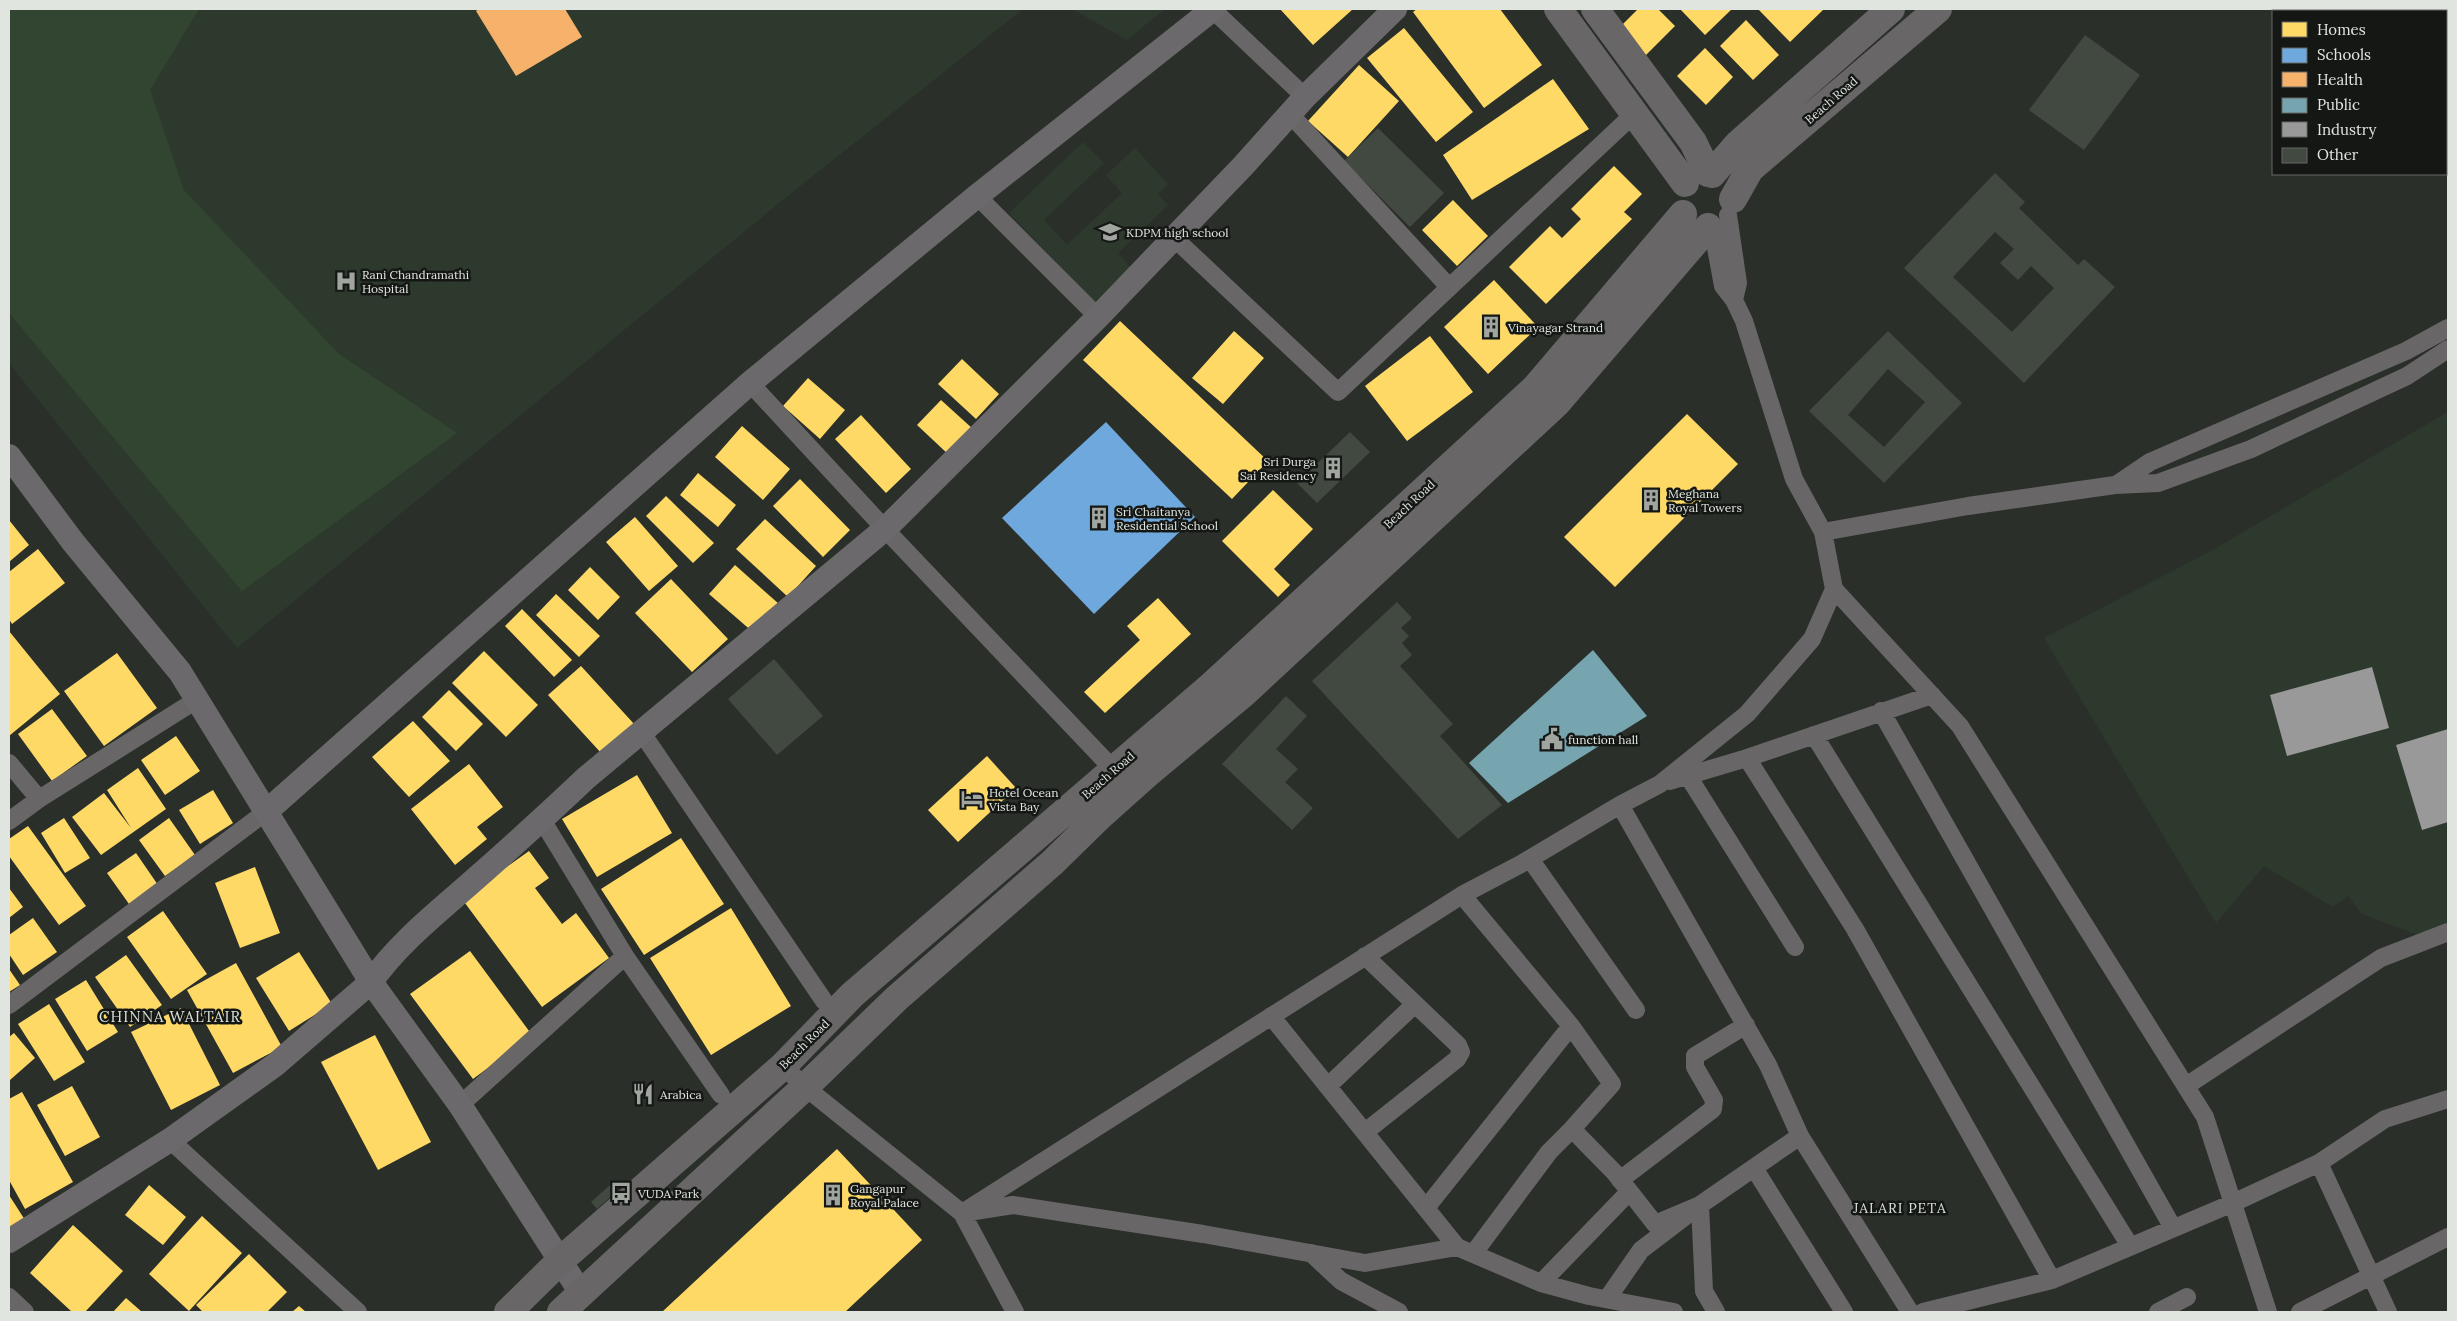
<svg xmlns="http://www.w3.org/2000/svg" width="2457" height="1321" viewBox="0 0 2457 1321" font-family="Lora,serif">
<style>
.built{fill:#2e392e}
.green{fill:#324531}
.homes{fill:#ffd966}
.schools{fill:#6fa8dc}
.health{fill:#f6b26b}
.public{fill:#76a5af}
.industry{fill:#999}
.building{fill:#424941;fill-rule:evenodd}
.lines{fill:none;stroke-linecap:round;stroke-linejoin:round}
.street{stroke:#696668;stroke-width:18}
.secondary{stroke:#6b696b;stroke-width:24}
.primary{stroke:#696668;stroke-width:28}
.labels{text-anchor:middle;dominant-baseline:central;stroke-width:5;stroke-linejoin:round;paint-order:stroke}
.street-label{font-size:12px;fill:#e0e5e0;stroke:#141714}
.poi-label{font-size:12px;fill:#e0e5e0;stroke:#141714;text-anchor:start}
.neighbourhood-label{font-size:14px;letter-spacing:1px;fill:#d8e1d8;stroke:#141714}
.quarter-label{font-size:15px;letter-spacing:1px;fill:#d8e1d8;stroke:#141714}
</style>
<rect width="100%" height="100%" fill="#2a2f2a"/>
<path class="built" d="M9,9H1023L784,199L237,648L9,363Z
M1072,9H1165L1127,40Z
M1083,142L1104,163L1044,220L1067,245L1122,193L1106,175L1135,148L1168,184L1158,194L1168,205L1118,253L1134,271L1098,305L1009,213Z
M2448,412V924L2421,936L2362,914L2348,896L2333,907L2264,866L2216,923L2044,638L2211,551Z"/>
<path class="green" d="M9,9H199L150,90L184,190L339,354L457,433L242,591L9,313Z"/>
<path class="homes" d="M1280,9H1353L1313,45Z
M1417,9H1500L1542,65L1484,108L1413,12Z
M1638,9H1658L1675,26L1646,55L1619,28Z
M1680,9H1732L1705,35Z
M1758,9H1824L1790,42Z
M1746,20L1779,55L1753,80L1720,46Z
M1404,28L1473,112L1436,142L1367,58Z
M1705,48L1733,77L1706,105L1677,76Z
M1359,65L1399,101L1348,157L1308,121Z
M1553,79L1589,129L1472,200L1443,155Z
M1614,166L1642,194L1624,212L1632,219L1546,304L1509,267L1550,226L1562,238L1581,219L1571,209Z
M1453,200L1488,236L1457,266L1422,230Z
M1494,280L1538,327L1488,374L1444,327Z
M1120,321L1268,461L1232,499L1083,360Z
M1234,331L1264,358L1223,404L1192,378Z
M1430,336L1473,392L1407,441L1365,386Z
M962,359L999,394L976,419L938,384Z
M808,378L845,410L820,439L783,406Z
M941,400L973,429L949,455L917,425Z
M1687,414L1738,464L1615,587L1564,537Z
M861,415L911,469L886,493L835,439Z
M742,426L790,469L763,500L715,457Z
M698,473L736,505L718,527L680,495Z
M800,479L850,530L823,557L773,506Z
M1273,490L1313,529L1274,569L1290,585L1278,597L1222,541Z
M666,496L714,543L693,563L646,516Z
M635,517L678,566L649,591L606,542Z
M765,519L816,566L788,597L736,549Z
M9,520L29,545L9,562Z
M38,549L65,583L12,624L9,619V572Z
M735,565L779,604L754,633L709,594Z
M590,567L620,597L598,620L568,590Z
M671,579L728,639L692,672L635,613Z
M556,594L600,636L579,657L536,615Z
M1158,598L1191,634L1105,713L1084,692L1140,640L1127,626Z
M522,609L572,660L554,677L505,626Z
M9,631L60,694L9,736Z
M484,651L538,705L506,737L452,683Z
M117,653L157,708L104,746L64,691Z
M581,666L635,725L602,754L548,695Z
M449,690L483,724L456,751L422,717Z
M52,709L87,756L52,781L18,734Z
M413,721L450,761L409,797L372,757Z
M176,736L200,771L165,795L141,760Z
M987,756L1016,788L958,842L928,810Z
M469,764L503,807L477,827L487,839L455,865L411,809Z
M138,768L166,809L101,855L72,817L104,793L131,828L107,790Z
M637,775L672,833L597,877L562,819Z
M213,790L233,823L200,844L179,810Z
M64,818L90,858L65,873L41,833Z
M169,818L195,855L165,876L139,840Z
M28,826L86,906L59,925L9,856V839Z
M681,838L724,904L644,955L601,889Z
M529,851L549,878L535,888L562,924L576,913L609,958L542,1007L462,899Z
M136,853L158,885L129,904L107,873Z
M255,867L280,933L240,948L215,883Z
M9,888L23,907L9,918Z
M731,908L791,1006L711,1055L650,958Z
M163,911L207,974L171,999L127,937Z
M33,918L57,952L23,975L9,954V935Z
M470,951L532,1035L473,1079L410,994Z
M299,952L332,1004L289,1031L256,978Z
M126,955L162,1005L130,1027L95,977Z
M236,963L282,1047L233,1073L187,990Z
M9,969L20,985L9,992Z
M86,980L118,1032L87,1051L55,999Z
M49,1004L85,1062L54,1081L18,1024Z
M181,1008L220,1085L171,1110L131,1032Z
M14,1033L35,1058L10,1080L9,1037Z
M375,1035L431,1142L378,1170L321,1062Z
M72,1086L100,1137L65,1156L37,1105Z
M22,1092L73,1182L25,1209L9,1180V1099Z
M837,1149L922,1240L845,1312H662Z
M149,1185L186,1217L163,1245L125,1215Z
M9,1195L25,1220L9,1228Z
M202,1216L242,1253L189,1311L149,1274Z
M73,1225L123,1271L85,1312H72L30,1273Z
M249,1254L287,1292L267,1312H203L196,1305Z
M126,1298L142,1312H113Z
M299,1306L306,1312H292Z"/>
<path class="schools" d="M1106,422L1195,517L1094,614L1002,518Z"/>
<path class="health" d="M479,9H565L582,37L516,76L476,11Z"/>
<path class="public" d="M1593,650L1647,716L1508,803L1469,763Z"/>
<path class="industry" d="M2372,667L2389,728L2287,756L2270,695Z
M2448,729V822L2422,830L2396,745Z"/>
<path class="building" d="M2085,35L2140,75L2084,150L2029,110Z
M1378,128L1444,193L1410,227L1344,161Z
M1995,173L2025,202L2019,208L2078,265L2084,259L2115,287L2024,383L1904,268ZM1995,232L2014,249L2000,263L2018,280L2031,266L2054,288L2012,332L1953,277Z
M1888,331L1962,403L1884,483L1809,411ZM1888,369L1925,402L1884,447L1848,415Z
M1350,432L1370,452L1317,503L1297,483Z
M1397,602L1412,618L1401,628L1409,636L1402,643L1412,655L1400,666L1453,724L1440,736L1502,805L1458,839L1312,681Z
M774,659L823,716L777,755L728,699Z
M1286,696L1307,716L1276,749L1298,769L1285,782L1313,808L1292,830L1222,764Z
M610,1185L616,1192L597,1209L591,1202Z"/>
<g class="lines">
<path class="street" d="M1212,9L1305,97
M1290,114L1449,287
M977,196L1098,317
M1728,215L1738,283L1734,300
M1173,237L1338,392L1635,113
M750,383L885,529L1114,770
M2116,485L2150,462L2406,351L2448,328
M1823,532L1968,506L2115,485L2158,483L2251,449L2407,376L2448,349
M1834,589L1960,726L2205,1117L2268,1312
M1881,711L2173,1228
M642,733L824,1001
M1814,735L2130,1246
M1747,758L1932,695
M9,763L39,799
M1688,776L1795,947
M1670,781L1747,758L1855,929L2052,1280
M1620,805L1768,1065L1800,1136L1910,1312
M542,820L625,956L721,1095
M9,821L39,799L198,699
M1530,859L1636,1010
M1462,895L1571,1026L1612,1084L1572,1129L1615,1173L1655,1224L1700,1205L1704,1291L1716,1312
M9,1005L267,811
M783,1066L805,1087L962,1213L1462,895L1521,864L1620,805L1660,784L1747,714L1812,639L1834,589L1823,532L1794,479L1744,321L1734,300L1723,286L1712,226
M1328,1086L1415,1004
M2186,1086L2381,958L2448,932
M460,1105L625,956
M1365,1132L1457,1059L1461,1052L1458,1045L1365,956
M170,1140L358,1312
M2319,1163L2388,1312
M1754,1168L1844,1312
M1620,1180L1713,1109L1714,1100L1695,1067V1056L1746,1025
M1426,1208L1571,1026
M1457,1247L1541,1283L1589,1296L1674,1312
M1311,1253L1341,1281L1399,1312
M1473,1254L1549,1152L1572,1129
M1541,1283L1629,1192
M9,1297L25,1312
M1607,1299L1641,1250L1700,1205L1800,1136
M1015,1312L962,1213L1013,1205L1203,1234L1365,1263L1457,1247L1271,1016
M1923,1312L2052,1280L2233,1203L2319,1163L2385,1119L2448,1099
M2158,1312L2187,1297
M2300,1312L2448,1237"/>
<path class="secondary" d="M9,456L73,542L180,672L371,982L460,1105L581,1293
M267,811L750,383L977,196L1213,9
M9,1241L170,1140L275,1065L371,982C397,945 432,917 465,888C506,852 547,815 586,778L885,529L1098,317L1243,166L1305,97L1395,9"/>
<path class="primary" d="M1558,9L1685,183
M1595,9L1693,142L1708,173
M1712,174L1738,144L1891,9
M1733,199L1750,169L1938,9
M508,1312L561,1260L783,1066L852,995L1212,685L1535,388L1683,214
M561,1312L805,1087L897,998L1052,863L1100,816L1147,774L1243,694L1557,403L1708,227"/>
</g>
<defs>
<g id="school-bare" transform="scale(1.725)"><path d="M0-5L7-2L0 1L-7-2ZM-4 1L0 2.5L4 1V4Q0 6-4 4Z" fill="#a0a5a0" stroke="#141714" stroke-width="2.5" paint-order="stroke"/></g>
<g id="hospital-bare" transform="scale(1.725)"><path d="M-5-5h3v3.5h4V-5h3V5h-3V1.5h-4V5h-3Z" fill="#a0a5a0" stroke="#141714" stroke-width="2.5" paint-order="stroke"/></g>
<g id="building-bare" transform="scale(1.725)"><path d="M-4-6H4V6H1V3H-1V6H-4ZM-2.5-4.3h1.7v1.8h-1.7ZM.8-4.3h1.7v1.8H.8ZM-2.5-1h1.7V.8h-1.7ZM.8-1h1.7V.8H.8Z" fill="#a0a5a0" stroke="#141714" stroke-width="2.5" paint-order="stroke"/></g>
<g id="civic-bare" transform="scale(1.725)"><path d="M-.6-6.5H3V-4.5H.6V-3L4-1V1h2V6H-6V1h2V-1L-.6-3ZM-1.2 2.5V6h2.4V2.5Z" fill="#a0a5a0" stroke="#141714" stroke-width="2.5" paint-order="stroke"/></g>
<g id="hotel-bare" transform="scale(1.725)"><path d="M-6-4.5h1.5V1H6V5H4.5V3h-9V5H-6ZM-4 0a1.8 1.8 0 1 1 3.6 0ZM.5 0V-2.5h3Q6-2.5 6 0Z" fill="#a0a5a0" stroke="#141714" stroke-width="2.5" paint-order="stroke"/></g>
<g id="restaurant-bare" transform="scale(1.725)"><path d="M-5-6h1v4h1v-4h1v4h1v-4h1v5L-1.5 .5V6h-2V.5L-5-1ZM5-6V6H3V1.5H1.5Q1.5-4 5-6Z" fill="#a0a5a0" stroke="#141714" stroke-width="2.5" paint-order="stroke"/></g>
<g id="bus-bare" transform="scale(1.725)"><path d="M-5-6H5V4H4V6H2V4H-2V6H-4V4H-5ZM-3.5-4V0h7V-4ZM-3.5 1.2v1.5H-2V1.2ZM2 1.2v1.5H3.5V1.2Z" fill="#a0a5a0" stroke="#141714" stroke-width="2.5" paint-order="stroke"/></g>
</defs>
<g fill-rule="evenodd">
<use href="#school-bare" x="1110" y="232"/>
<use href="#hospital-bare" x="346" y="281"/>
<use href="#building-bare" x="1491" y="327"/>
<use href="#building-bare" x="1333" y="468"/>
<use href="#building-bare" x="1651" y="500"/>
<use href="#building-bare" x="1099" y="518"/>
<use href="#civic-bare" x="1552" y="739"/>
<use href="#hotel-bare" x="972" y="799"/>
<use href="#restaurant-bare" x="643" y="1094"/>
<use href="#bus-bare" x="621" y="1193"/>
<use href="#building-bare" x="833" y="1195"/>
</g>
<g class="labels">
<g class="street-label">
<text transform="translate(1831 100) rotate(-41)">Beach Road</text>
<text transform="translate(1409 504) rotate(-43)">Beach Road</text>
<text transform="translate(1108 775) rotate(-41)">Beach Road</text>
<text transform="translate(804 1044) rotate(-45)">Beach Road</text>
</g>
<g class="poi-label">
<text x="1126" y="232">KDPM high school</text>
<text x="362" y="274">Rani Chandramathi<tspan x="362" dy="14">Hospital</tspan></text>
<text x="1508" y="327">Vinayagar Strand</text>
<text x="1316" y="461" text-anchor="end">Sri Durga<tspan x="1316" dy="14">Sai Residency</tspan></text>
<text x="1668" y="493">Meghana<tspan x="1668" dy="14">Royal Towers</tspan></text>
<text x="1116" y="511">Sri Chaitanya<tspan x="1116" dy="14">Residential School</tspan></text>
<text x="1568" y="739">function hall</text>
<text x="989" y="792">Hotel Ocean<tspan x="989" dy="14">Vista Bay</tspan></text>
<text x="660" y="1094">Arabica</text>
<text x="850" y="1188">Gangapur<tspan x="850" dy="14">Royal Palace</tspan></text>
<text x="638" y="1193">VUDA Park</text>
</g>
<g class="neighbourhood-label">
<text x="1900" y="1208">JALARI PETA</text>
</g>
<g class="quarter-label">
<text x="170" y="1016">CHINNA WALTAIR</text>
</g>
</g>
<rect width="2457" height="1321" fill="none" stroke="#e0e5e0" stroke-width="20"/>
<rect x="2272" y="10" width="175" height="165" fill="#141714" stroke="#666966"/>
<rect x="2282" y="22" width="25" height="15" fill="#ffd966" stroke="#666966"/>
<text x="2317" y="35" font-size="15" fill="#e0e5e0">Homes</text>
<rect x="2282" y="48" width="25" height="15" fill="#6fa8dc" stroke="#666966"/>
<text x="2317" y="60" font-size="15" fill="#e0e5e0">Schools</text>
<rect x="2282" y="72" width="25" height="15" fill="#f6b26b" stroke="#666966"/>
<text x="2317" y="85" font-size="15" fill="#e0e5e0">Health</text>
<rect x="2282" y="98" width="25" height="15" fill="#76a5af" stroke="#666966"/>
<text x="2317" y="110" font-size="15" fill="#e0e5e0">Public</text>
<rect x="2282" y="122" width="25" height="15" fill="#999999" stroke="#666966"/>
<text x="2317" y="135" font-size="15" fill="#e0e5e0">Industry</text>
<rect x="2282" y="148" width="25" height="15" fill="#424941" stroke="#666966"/>
<text x="2317" y="160" font-size="15" fill="#e0e5e0">Other</text>
</svg>
